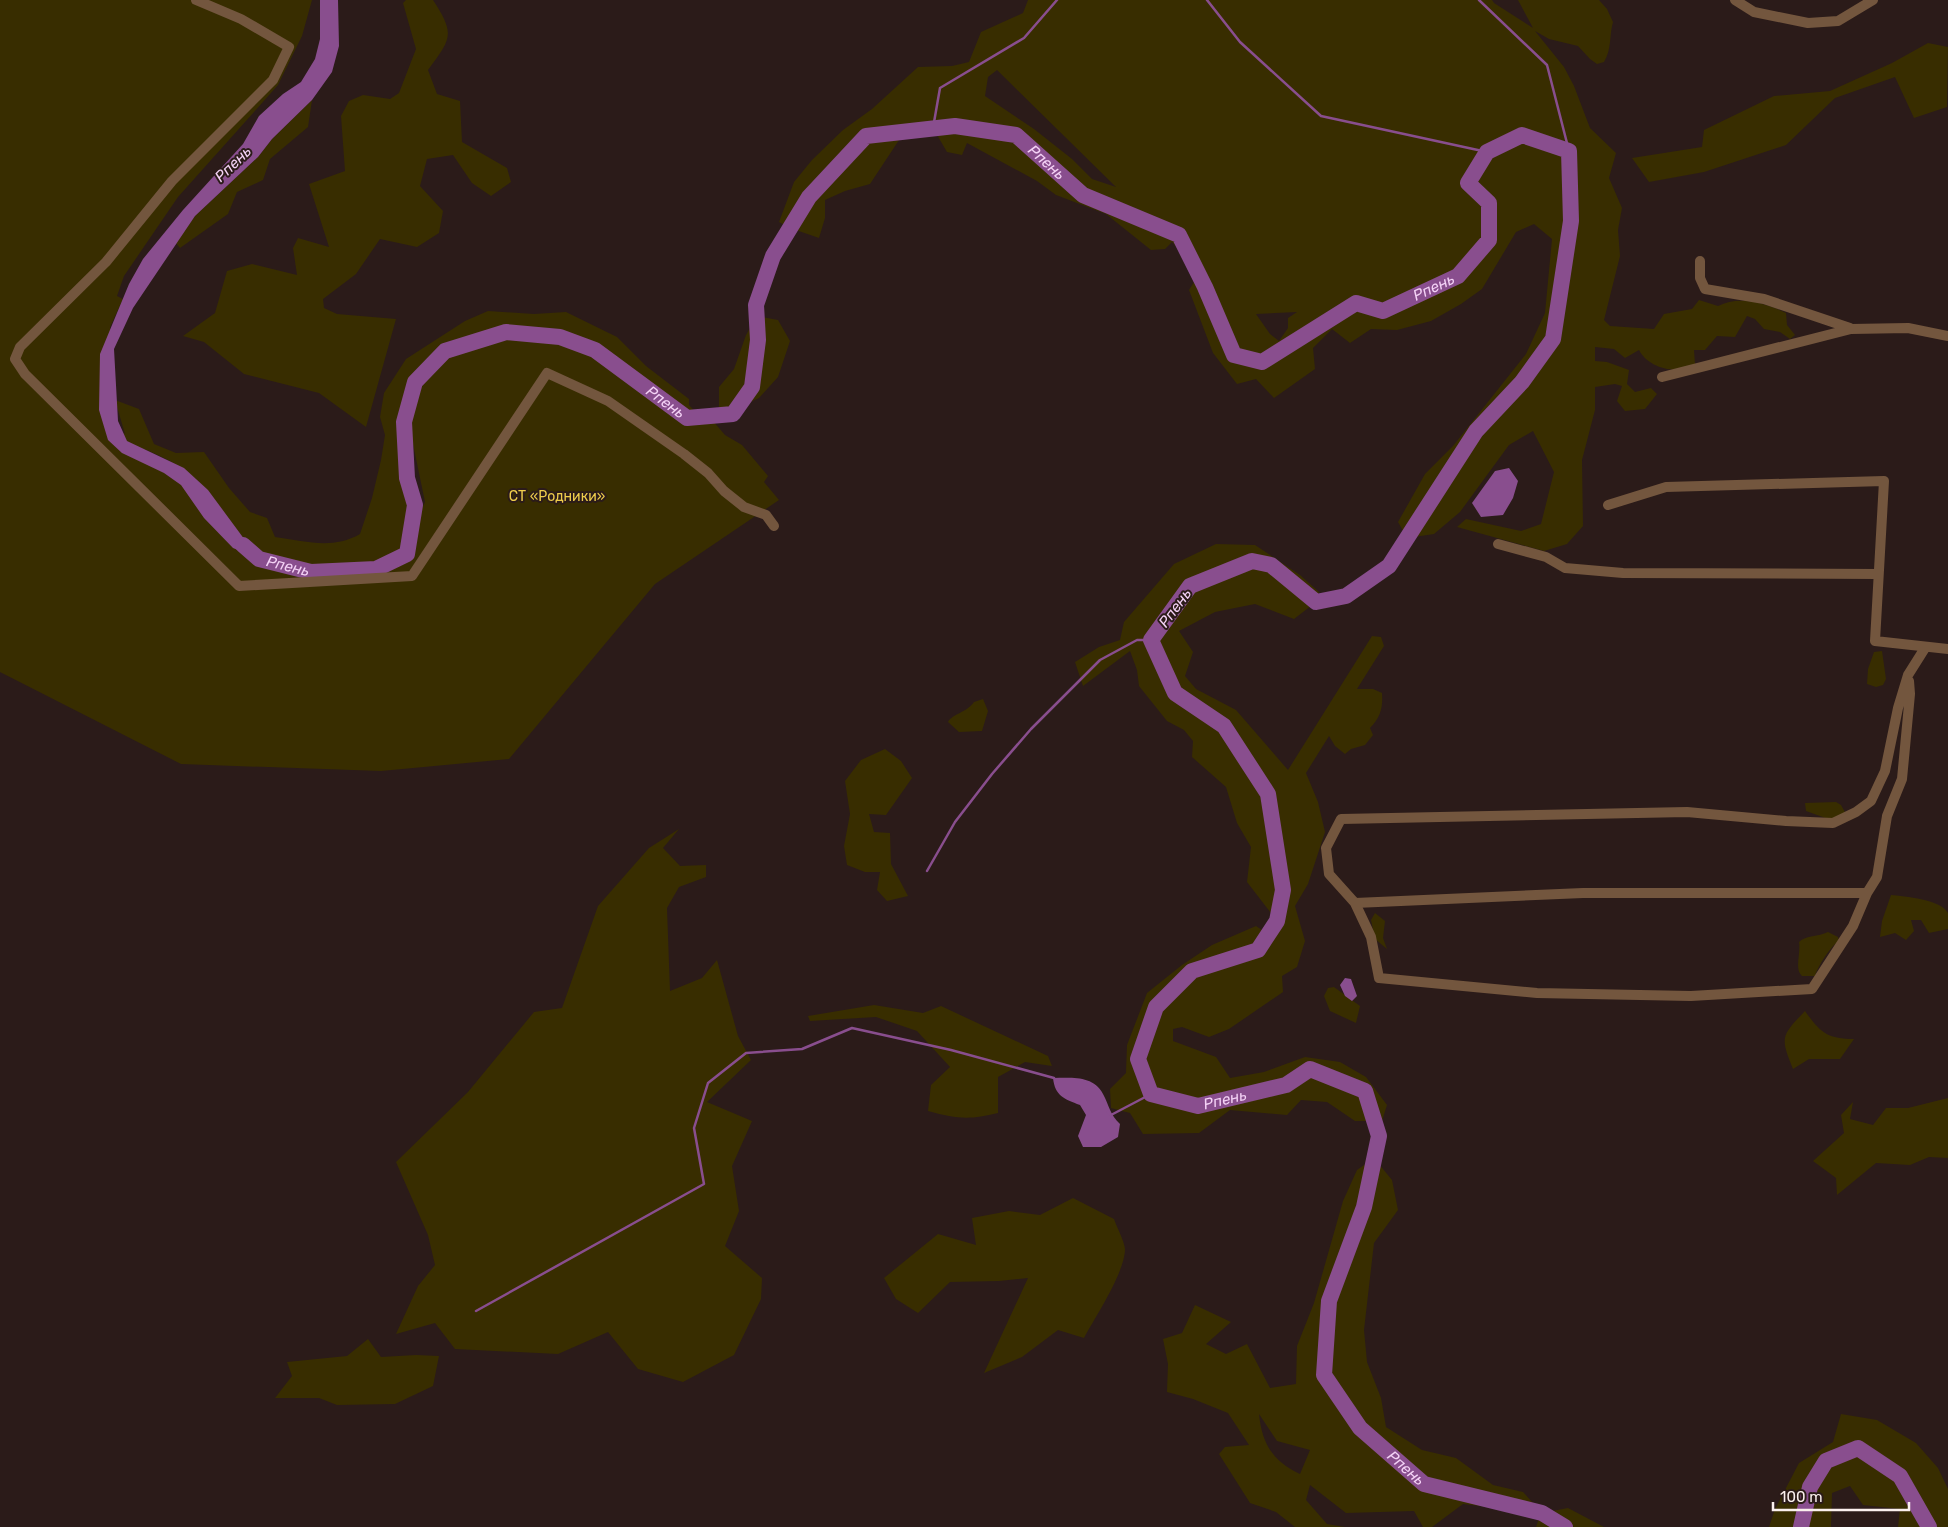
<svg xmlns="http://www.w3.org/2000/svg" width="1948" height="1527" viewBox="0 0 1948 1527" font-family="Rubik,sans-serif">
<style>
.green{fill:#382d00;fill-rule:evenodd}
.water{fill:#894e8e}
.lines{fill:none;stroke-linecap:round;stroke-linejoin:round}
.stream{stroke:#894e8e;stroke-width:2.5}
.river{stroke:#894e8e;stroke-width:16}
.minor{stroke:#73563e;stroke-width:10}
.labels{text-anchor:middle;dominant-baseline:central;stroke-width:4;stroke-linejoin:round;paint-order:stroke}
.park-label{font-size:14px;fill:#efcd4c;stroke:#2b1b19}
.water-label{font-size:15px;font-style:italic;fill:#f4d2f6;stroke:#2b1b19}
</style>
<rect width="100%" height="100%" fill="#2b1b19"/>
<path class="green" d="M0,0H312L302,36L278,85L178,197L124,276L117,296L123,299L110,327L111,424L125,434L115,400L139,409L154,444L176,453L204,452L229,488L250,512L267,518L275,537C306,541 332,550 360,534L372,498L381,460L385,435L380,417L384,393L406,359L465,321L488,311L534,314L566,312L617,337L646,366L689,399V405L702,419L713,421L725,435L742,445L768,476L764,482L779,500L655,584L509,759L381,771L181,764L0,672ZM408,420L425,502L411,531L415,505L407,478L404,422ZM144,449C180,464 198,476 221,509Z
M406,0H433C455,34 452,38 428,70L437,94L460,101L462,142L507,168L511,182L491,196L472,183L453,155L427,159L420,186L443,211L439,233L417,247L380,239L356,274L323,299L324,308L337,314L396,319L366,427L319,393L244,374L204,342L183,336L215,313L227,271L252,264L297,275L293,248L298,238L329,247L309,184L345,171L341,116L349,101L363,95L390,99L399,93L416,49L403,3Z
M1028,0H1492L1494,3L1533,28L1518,0H1599L1607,9L1613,22C1609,36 1612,49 1604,62L1597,64L1590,59L1578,46L1549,39L1535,31L1564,67L1574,86L1590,128L1616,153L1609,178L1622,208L1618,230L1620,256L1604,320L1610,326L1654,329L1664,314L1692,309L1699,300L1718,306C1739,295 1765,303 1786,313L1787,325L1795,335L1790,339L1780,332L1764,329L1755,319L1747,316L1735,337L1717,336L1705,350H1694L1695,364C1678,376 1648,368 1639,350L1625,358L1614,349L1595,347V361L1607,362L1629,370L1627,384L1635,392L1651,388L1657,394L1645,409L1625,411L1617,401L1622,386L1615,384L1595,387V410L1582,460L1583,526L1567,544L1544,551L1457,527L1466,519L1521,531L1541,524L1554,472L1533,431L1509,445L1460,512L1434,534L1407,538L1398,522L1425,474L1453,446L1526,354L1545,313L1552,239L1534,224L1516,232L1482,289L1461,304L1431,321L1397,330L1371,329L1350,343L1332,329L1313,348L1315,369L1274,398L1256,379L1237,384L1213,353L1189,290L1199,274L1205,275L1172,242L1165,249L1151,250L1106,214L1056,195L1037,181L967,143L962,155L947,152L933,128L905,131L870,184L845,191L825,200V218L819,238L790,228L779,222L794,182L812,160L843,130L872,109L918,67L952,66L969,62L981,32L1023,13ZM997,70L1116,187L1092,179L1072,159L1034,129L985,96L988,77ZM1297,312L1288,318V328L1279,341L1270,334L1256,314Z
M1928,43L1948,47L1947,107L1914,118L1895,77L1835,98L1786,145L1704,172L1649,182L1632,158L1702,147L1704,130L1774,96L1830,91L1892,63Z
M312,100L308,127L270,159L263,180L237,192L228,214L180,248L176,243L195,216L258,157L272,139Z
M757,316L778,320L790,341L778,377L759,398L719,417V387L734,369L746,335Z
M1216,544L1255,545L1300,575L1319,592L1316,602L1294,619L1255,604L1215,612L1179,631L1193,652L1185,676L1196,689L1236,710L1288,770L1372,636L1381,637L1384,646L1357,689H1373L1382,693C1383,707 1381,717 1370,728L1373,735L1365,745L1351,749L1345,754L1335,746L1329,736L1306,773L1318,802L1325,832L1308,884L1295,906L1305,941L1297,967L1282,976L1283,992L1229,1029L1209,1037L1182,1027L1173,1029V1041L1216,1057L1230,1078L1264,1072L1305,1057L1340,1062L1366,1077L1387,1105L1382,1121H1355L1327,1102L1301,1100L1287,1115L1230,1110L1199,1133L1143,1134L1130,1113L1111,1108L1110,1089L1126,1073L1127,1045L1147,993L1182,965L1212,945L1256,926L1268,934L1277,921L1247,882L1251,847L1237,823L1226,787L1192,757L1193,741L1184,730L1167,721L1139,686L1137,670L1130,651L1083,686L1075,662L1099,647L1120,640L1124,622L1174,564Z
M1882,651L1886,679L1883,685L1876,687L1867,684L1868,669L1874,652Z
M983,699L988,711L982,731L959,732L948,722C952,714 966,713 974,702Z
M885,749L901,761L912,778L886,815L869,814L874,832L890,833L891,864L908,896L887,901L877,890L880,872H865L847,865L844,846L850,814L845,781L861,760Z
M1836,802L1841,805L1846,814L1831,820L1806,811L1805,803Z
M679,829L663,848L680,866L706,865V877L679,887L667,908L670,991L702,978L717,960L738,1036L751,1060L707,1102L752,1121L732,1166L739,1211L725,1246L762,1278L761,1299L734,1355L683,1382L638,1369L608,1332L558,1354L455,1349L435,1323L396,1334L418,1286L435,1265L428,1235L396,1162L468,1092L534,1012L562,1008L598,906L649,848Z
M1891,895C1904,896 1942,900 1948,913C1948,917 1948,925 1948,929L1929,933L1921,920H1911L1914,931L1906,940L1895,933L1880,937L1882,921Z
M1375,913L1385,921L1383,938L1387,949L1375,939L1371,920Z
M1828,932L1838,937L1839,941C1830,947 1818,966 1815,976H1802C1794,969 1801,954 1799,942C1806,935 1818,937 1828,932Z
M1334,987L1360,1006L1356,1023L1330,1011L1324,996L1328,988Z
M874,1005L923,1013L941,1006L1048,1056L1052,1066L1025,1062L998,1077V1113C970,1120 957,1119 928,1111L931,1085L950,1067L917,1031L876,1017L810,1021L808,1016Z
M1805,1011C1820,1032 1827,1039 1854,1039L1840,1059H1809L1793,1069C1780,1037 1781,1036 1805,1011Z
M1948,1098V1158L1929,1157L1910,1165L1876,1163L1837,1195L1836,1178L1813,1161L1844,1133L1841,1115L1853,1102L1850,1119L1873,1125L1886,1108H1908Z
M1374,1158L1392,1180L1398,1210L1374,1243L1364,1330L1367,1362L1381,1398L1386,1427L1422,1450L1456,1458L1493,1485L1523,1492L1542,1513L1568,1508L1604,1527H1536L1541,1513L1463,1504L1432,1527H1423L1414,1511L1346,1513L1310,1485L1306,1500L1327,1524L1345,1527H1295L1276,1512L1250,1503L1219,1454L1225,1447L1249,1445L1228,1413L1193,1399L1167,1392L1168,1364L1163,1339L1182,1333L1195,1305L1231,1322L1206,1344L1226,1354L1247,1344L1270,1388L1296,1384L1297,1346L1314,1303L1343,1201L1357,1170ZM1259,1414L1277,1441L1310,1450L1300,1474C1272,1461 1262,1443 1259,1414Z
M1073,1198L1114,1219C1117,1228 1124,1240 1125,1249C1125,1272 1096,1316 1084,1338L1058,1330L1022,1357L984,1373L1028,1278L999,1281L950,1282L918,1313L896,1299L884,1278L938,1234L976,1245L972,1218L1009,1211L1040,1215Z
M368,1339L381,1357L416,1355L439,1356L433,1386L395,1404L337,1405L319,1398H275L292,1376L287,1362L347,1356Z
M1841,1414L1877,1420L1916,1443L1938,1468L1948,1489V1527H1898L1900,1509L1863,1505L1850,1486L1832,1493L1831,1527H1769L1775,1509L1799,1463L1833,1442Z"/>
<path class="water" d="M320,0H338L339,46L332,72L312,100L272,139L258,157L195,216L133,308L114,349L118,421L127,441L184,468L208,490L259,559L233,548L204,518L181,485L164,473L122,453L108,440L99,410L100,354L129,284L143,259L183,210L243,144L259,116L283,94L301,82L315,59L320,39Z
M1509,468L1518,481L1513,498L1503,515L1481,517L1472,503L1495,471Z
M1345,978L1351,979L1357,996L1352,1001L1345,996L1340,985Z
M1053,1078C1071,1078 1093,1075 1103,1094C1109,1105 1110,1115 1120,1124L1118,1137L1101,1147H1083L1078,1136L1086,1115L1080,1105C1064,1099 1055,1096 1053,1078Z"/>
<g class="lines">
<path class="stream" d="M1207,0L1240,42L1321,116L1487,152
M1479,0L1547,65L1569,151
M933,128L940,88L1024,38L1057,0
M927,871L955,822L992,774L1031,729L1100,660L1137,640H1151
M1108,1112L1111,1115L1151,1094
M476,1311L704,1184L694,1128L708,1083L746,1053L802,1049L852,1028L951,1050L1054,1078"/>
<g class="river">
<path id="s1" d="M243,545L259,559L311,572L376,569L407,554L415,505L407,478L404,422L415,382L445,351L506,332L560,337L595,350L687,418L733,414L752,387L758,340L756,305L773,256L809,197L866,136L955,126L1016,135L1083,195L1179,235L1205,287L1234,355L1262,362L1356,303L1383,311L1458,276L1489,240V203L1468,183L1487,152L1522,135L1569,151L1571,221L1553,339L1522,382L1476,431L1389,566L1346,596L1316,602L1271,565L1252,561L1190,586L1151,640L1175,693L1224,726L1268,794L1283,890L1277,921L1258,950L1192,971L1156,1007L1138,1059L1151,1094L1198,1106L1286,1085L1310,1069L1365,1091L1379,1136L1364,1207L1329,1301L1324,1375L1360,1428L1424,1484L1542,1513L1565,1527"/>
<path d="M1801,1527L1810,1487L1826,1461L1858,1448L1900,1476L1929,1527"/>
</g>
<path class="minor" d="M196,0L241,19L289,47L273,80L172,181L106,262L20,347L15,359L25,374L239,586L412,576L547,373L608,401L684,454L708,473L724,491L744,507L766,515L774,526
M1735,0L1754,12L1808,23L1838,21L1873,0
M1700,261V278L1705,289L1764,299L1850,328
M1662,377L1851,329L1908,328L1948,336
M1608,505L1666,487L1884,481L1875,641L1948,649
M1498,544L1546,557L1565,568L1623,573L1878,574
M1867,893L1853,926L1812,989L1691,996L1537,993L1379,978L1371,937L1355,903L1329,874L1326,848L1341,819L1687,812L1786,821L1833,823L1856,812L1871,801L1885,771L1898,708L1908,675L1925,648
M1355,903L1583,893H1867L1877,877L1887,816L1902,779L1910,694L1909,681"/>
</g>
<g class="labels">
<g class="park-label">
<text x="557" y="496">СТ «Родники»</text>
</g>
<g class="water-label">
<text stroke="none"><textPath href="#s1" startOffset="1221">Рпень</textPath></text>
<text transform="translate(233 164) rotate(-44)">Рпень</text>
<text stroke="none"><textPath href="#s1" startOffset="1730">Рпень</textPath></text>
<text stroke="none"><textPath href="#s1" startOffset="636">Рпень</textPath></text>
<text stroke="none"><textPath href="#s1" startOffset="51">Рпень</textPath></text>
<text transform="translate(1175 608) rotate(-53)">Рпень</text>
<text stroke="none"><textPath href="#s1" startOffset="3410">Рпень</textPath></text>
<text stroke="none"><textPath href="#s1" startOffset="3980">Рпень</textPath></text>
</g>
</g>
<path d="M1773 1502v8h136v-8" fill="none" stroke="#fbf0ee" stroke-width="2.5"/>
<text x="1780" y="1502" font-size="15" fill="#fbf0ee" stroke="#2b1b19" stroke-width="4" paint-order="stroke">100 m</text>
</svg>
